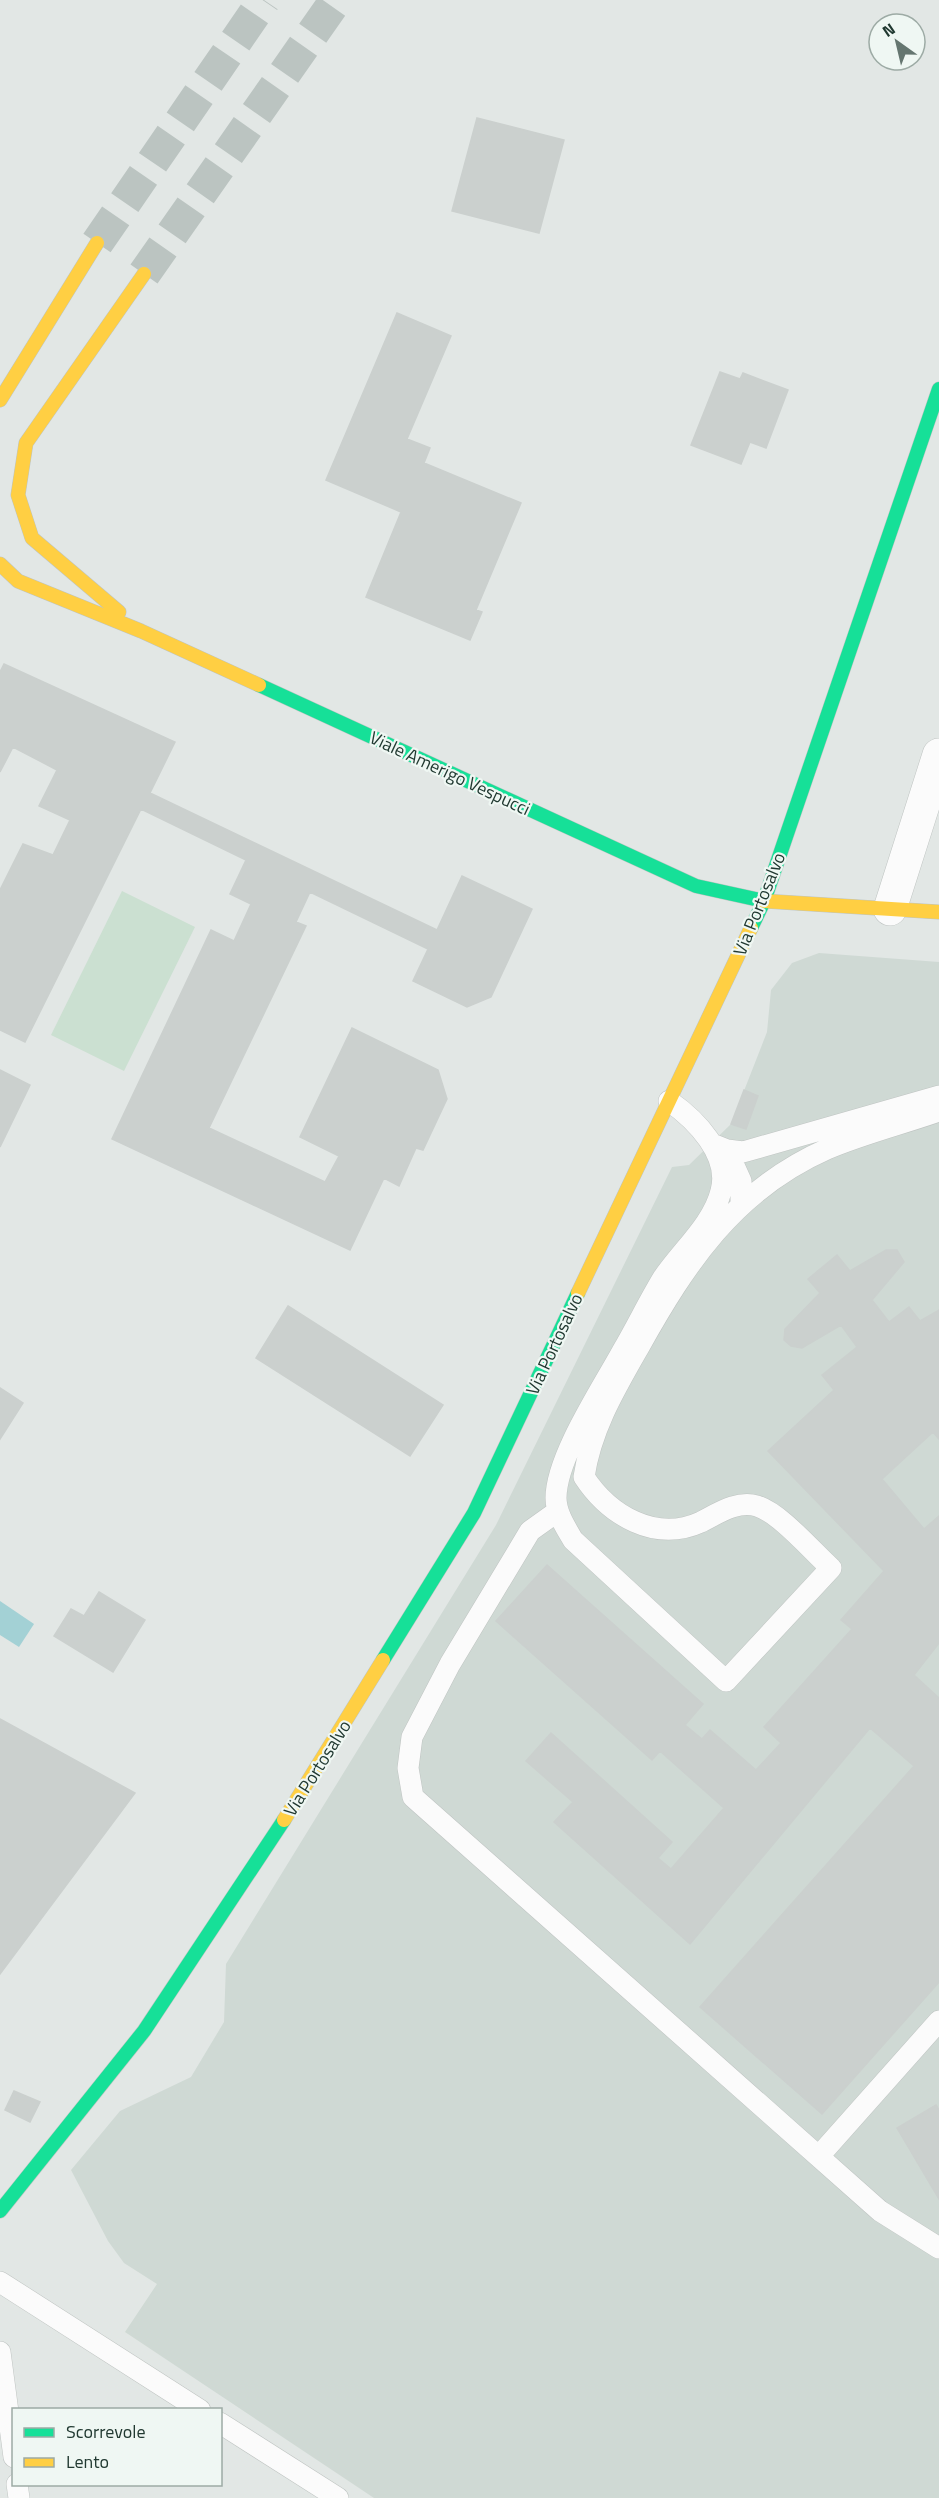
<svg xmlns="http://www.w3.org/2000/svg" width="939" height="2498" viewBox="0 0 939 2498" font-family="'Titillium Web',sans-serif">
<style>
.built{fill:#cfd9d4}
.green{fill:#cbe0d1}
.water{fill:#a3d1d5}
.building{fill:#cbd0ce;stroke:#cbd0ce;stroke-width:1.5}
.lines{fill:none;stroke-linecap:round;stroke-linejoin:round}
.secondary-tunnel{stroke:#bbc4c1;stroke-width:33;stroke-dasharray:33 16;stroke-linecap:butt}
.lane-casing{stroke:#bfc4c2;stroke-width:22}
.street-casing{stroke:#bfc4c2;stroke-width:34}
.fast-casing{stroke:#bec5c2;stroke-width:15}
.slow-casing{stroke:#bec5c2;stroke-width:15}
.lane{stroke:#fbfbfb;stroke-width:21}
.street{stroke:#fbfbfb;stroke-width:33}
.fast{stroke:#16e098;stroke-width:14}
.slow{stroke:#ffcf43;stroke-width:14}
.labels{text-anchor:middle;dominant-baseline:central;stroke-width:4.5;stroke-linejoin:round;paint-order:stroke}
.street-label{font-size:18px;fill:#213931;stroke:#eff7f3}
</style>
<rect width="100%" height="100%" fill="#e2e7e5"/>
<path class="built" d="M819,953L939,962V2498H374L125,2332L157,2284L124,2263L108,2241L71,2170L120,2111L191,2077L224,2022L226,1964L496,1525L672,1167L689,1165L731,1124L767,1032L771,990L792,963Z"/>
<path class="green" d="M122,891L195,927L124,1071L51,1035Z"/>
<path class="water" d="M0,1601L34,1624L19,1647L0,1635Z"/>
<path class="building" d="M477,118L564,140L539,233L452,211Z
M397,313L451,336L407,439L430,448L424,463L521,503L476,610L482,612L470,640L366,597L401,512L326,480Z
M720,372L740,379L743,373L788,390L766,448L750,442L741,464L691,445Z
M4,664L175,742L150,793L437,930L462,876L532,909L491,997L467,1007L413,981L428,949L310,892L296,922L306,926L209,1128L325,1182L339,1156L300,1137L352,1028L438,1070L447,1099L423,1150L416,1148L399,1186L384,1178L350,1250L112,1139L211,930L234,941L251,904L230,894L246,860L141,809L25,1042L0,1030V890L23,844L53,855L70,820L39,806L57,770L13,747L0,772V672Z
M0,1070L30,1085L0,1147Z
M744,1090L758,1096L746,1129L731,1124Z
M886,1250H897L904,1262L872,1300L889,1322L909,1307L920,1321L939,1310V1439L933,1432L882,1479L924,1529L939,1516V1643L914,1675L939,1698V1982L822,2114L700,2007L914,1766L870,1728L690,1944L554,1822L573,1802L526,1761L551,1733L672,1842L658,1858L671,1869L724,1808L660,1751L652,1760L496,1621L547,1565L703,1704L685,1725L702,1739L710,1730L756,1770L781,1743L764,1727L852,1629L841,1620L884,1571L768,1451L834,1390L822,1375L857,1347L841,1325L802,1348L791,1346L784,1340L785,1329L820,1293L808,1279L837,1255L850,1271Z
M288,1306L443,1405L410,1456L256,1358Z
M0,1388L23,1403L0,1439Z
M99,1592L145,1620L113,1672L54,1636L71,1609L84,1616Z
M0,1719L135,1793L0,1974Z
M14,2091L40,2102L30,2122L5,2110Z
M936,2105L939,2110V2199L897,2128Z"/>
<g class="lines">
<path class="secondary-tunnel" d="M97,243L264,0
M144,274L336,0"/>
<g class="lane-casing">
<path id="lane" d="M669,1101C695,1119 731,1155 721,1191C713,1224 682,1250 663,1278C649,1301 637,1326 623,1350C603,1387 556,1457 556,1498C556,1513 566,1528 573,1540L726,1681L831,1568C812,1551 780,1513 757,1506C737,1500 717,1514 701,1522C655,1543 609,1515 584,1477C591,1429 615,1389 639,1347C686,1263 734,1190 827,1149C862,1134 902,1124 939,1111
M712,1144L727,1150L743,1152L939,1096
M727,1150L741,1181V1203
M558,1511L530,1531L450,1664L412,1737L408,1768L413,1797L880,2211L939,2248
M819,2156L939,2021
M0,2282L200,2410
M0,2352L14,2457
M220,2423L338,2498
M17,2484L19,2498"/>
</g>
<g class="street-casing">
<path id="street" d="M890,909L939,755"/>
</g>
<g class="fast-casing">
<path id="fast" d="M259,685L696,886L764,901
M751,928L764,901L939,389
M383,1660L474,1513L578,1293
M0,2211L144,2031L284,1820"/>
</g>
<g class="slow-casing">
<path id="slow" d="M0,400L97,243
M0,564L18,581L141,631L259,685
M119,612L32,538L18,495L26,443L144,274
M764,901L939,912
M578,1293L751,928
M284,1820L383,1660"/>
</g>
<use href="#lane" class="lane"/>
<use href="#street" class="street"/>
<use href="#fast" class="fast"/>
<use href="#slow" class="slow"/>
</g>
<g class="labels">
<g class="street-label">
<text transform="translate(450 773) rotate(25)">Viale Amerigo Vespucci</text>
<text transform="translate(759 904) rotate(-68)">Via Portosalvo</text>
<text transform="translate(554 1344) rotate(-65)">Via Portosalvo</text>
<text transform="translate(317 1768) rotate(-58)">Via Portosalvo</text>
</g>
</g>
<rect x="12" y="2408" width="210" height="78" fill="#eff7f3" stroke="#9daba5" stroke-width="1.5"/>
<rect x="24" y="2428" width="30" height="9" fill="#16e098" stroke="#9daba5" stroke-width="1.5"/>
<text x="66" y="2438" font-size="18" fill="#213931">Scorrevole</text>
<rect x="24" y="2458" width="30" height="9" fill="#ffcf43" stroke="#9daba5" stroke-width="1.5"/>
<text x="66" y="2468" font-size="18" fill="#213931">Lento</text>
<g transform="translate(897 42) rotate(326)"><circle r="28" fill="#eff7f3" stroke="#9daba5" stroke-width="1.5"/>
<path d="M0-4.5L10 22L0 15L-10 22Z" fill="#657670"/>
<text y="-9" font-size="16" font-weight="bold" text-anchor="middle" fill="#213931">N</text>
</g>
</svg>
